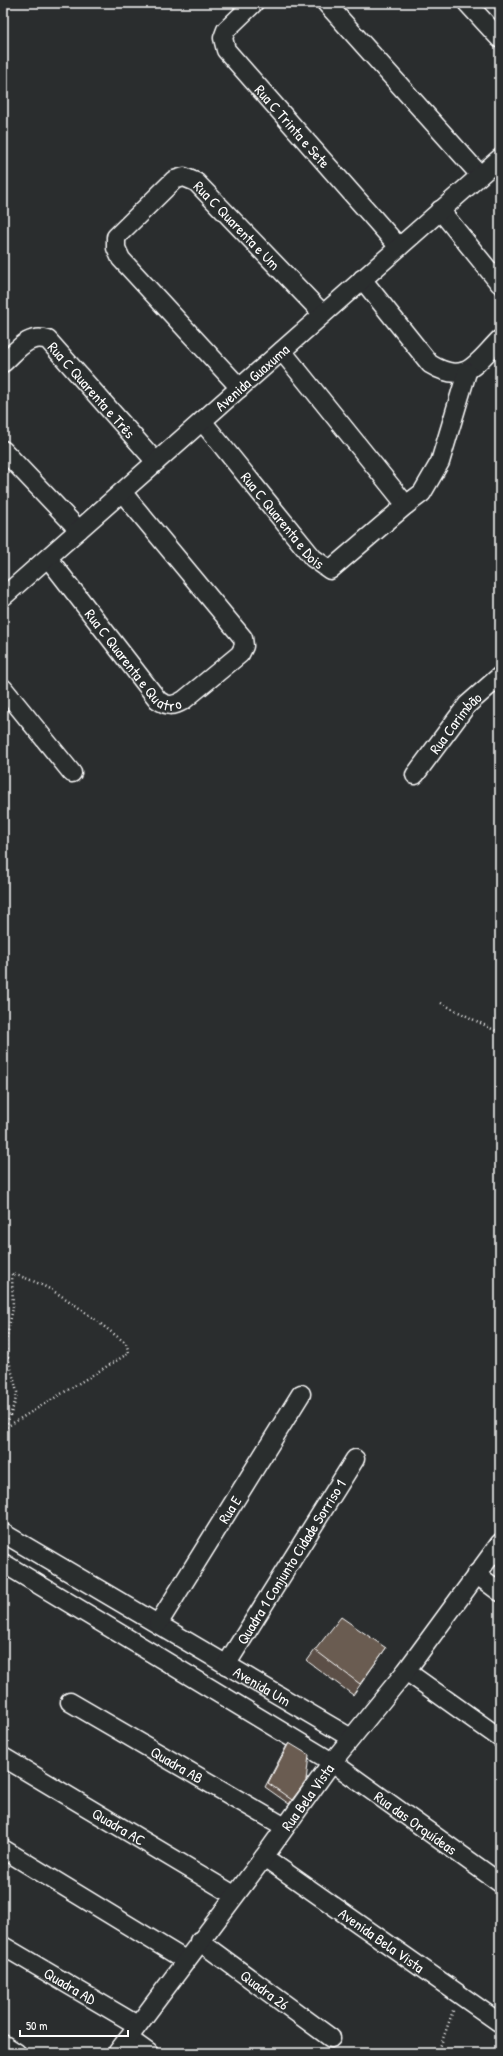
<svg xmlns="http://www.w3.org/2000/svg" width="503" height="2056" viewBox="0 0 503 2056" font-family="'Patrick Hand',sans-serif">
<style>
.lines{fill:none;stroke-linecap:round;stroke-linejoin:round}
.minor-casing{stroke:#fff;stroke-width:21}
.path{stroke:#fff;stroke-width:2.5;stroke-dasharray:1 3;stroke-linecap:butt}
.minor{stroke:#2a2d2e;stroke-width:18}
.wall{fill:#5b4f46;stroke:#fff}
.building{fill:#6a5c51;stroke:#fff}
.labels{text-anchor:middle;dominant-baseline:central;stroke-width:4;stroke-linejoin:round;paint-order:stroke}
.street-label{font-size:15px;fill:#fff;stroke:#2a2d2e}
</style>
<rect width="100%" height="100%" fill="#2a2d2e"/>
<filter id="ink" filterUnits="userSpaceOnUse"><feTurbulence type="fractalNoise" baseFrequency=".025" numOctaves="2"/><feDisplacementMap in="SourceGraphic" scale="8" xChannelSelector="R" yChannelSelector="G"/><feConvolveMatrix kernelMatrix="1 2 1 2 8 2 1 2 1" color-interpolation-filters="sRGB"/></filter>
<g filter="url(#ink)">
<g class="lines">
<g class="minor-casing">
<g id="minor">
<path id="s1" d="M254,3L226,30L223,38L226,50L399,247"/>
<path d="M326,3L480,175"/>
<path d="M467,3L500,39"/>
<path d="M440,210L500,284"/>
<path d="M362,279L430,364C466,386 476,363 500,339"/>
<path id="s2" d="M3,363C17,351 28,333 48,340L156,462"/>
<path id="s3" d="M240,388L121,259L116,248V237L174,180L184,177L196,182L323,314"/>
<path id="s4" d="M202,421L313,558L330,570L406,505L282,351"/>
<path d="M3,450L79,530"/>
<path d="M406,505L422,493L440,462L467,372"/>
<path id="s5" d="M48,558L158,700C168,707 174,706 184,700L240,654L244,646L243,638L122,492"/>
<path id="s6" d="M3,597L500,158"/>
<path d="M3,688L72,773"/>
<path id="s7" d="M415,775L467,705L500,676"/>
<path id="s8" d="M3,1533L351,1738"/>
<path id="s9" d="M3,1563L332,1762L500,1883"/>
<path d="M476,1574L500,1592"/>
<path id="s10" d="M158,1624L301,1394"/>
<path id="s11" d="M226,1665L355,1459"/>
<path d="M406,1671L500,1738"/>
<path id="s12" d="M70,1702L285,1827"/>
<path id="s13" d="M3,1757L234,1895"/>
<path d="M3,1849L185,1960"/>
<path id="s14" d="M264,1857L500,2023"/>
<path id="s15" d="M199,1941L331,2038"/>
<path id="s16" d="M3,1946L137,2025"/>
<path d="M128,2038L149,2053"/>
<path d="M3,2044L17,2053"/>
<path id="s17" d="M117,2053L264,1857L332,1762L406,1671L500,1543"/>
</g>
</g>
<path class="path" d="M441,1003L500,1033
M3,1429L129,1353L126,1343C90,1317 56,1285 12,1274L13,1308L5,1345L17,1392L15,1402L6,1426
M438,2053L454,2008"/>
<use href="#minor" class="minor"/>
</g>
<path class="wall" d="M386,1648L353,1695L307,1661L315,1650Z
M289,1743L306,1781L289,1804L265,1787L286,1747Z"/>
<path class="building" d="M341,1617L386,1648L360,1684L315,1650Z
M289,1743L309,1755L306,1781L292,1800L268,1783Z"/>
</g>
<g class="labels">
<g class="street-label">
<text stroke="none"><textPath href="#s1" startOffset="161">Rua C Trinta e Sete</textPath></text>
<text stroke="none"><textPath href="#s3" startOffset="363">Rua C Quarenta e Um</textPath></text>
<text stroke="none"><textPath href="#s6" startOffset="332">Avenida Guaxuma</textPath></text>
<text stroke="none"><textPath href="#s2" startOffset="120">Rua C Quarenta e Três</textPath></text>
<text stroke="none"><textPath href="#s4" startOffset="128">Rua C Quarenta e Dois</textPath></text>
<text stroke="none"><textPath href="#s5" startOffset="135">Rua C Quarenta e Quatro</textPath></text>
<text stroke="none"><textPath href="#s7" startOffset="66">Rua Carimbão</textPath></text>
<text stroke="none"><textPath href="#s10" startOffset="135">Rua E</textPath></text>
<text stroke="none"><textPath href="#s11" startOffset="122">Quadra 1 Conjunto Cidade Sorriso 1</textPath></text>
<text stroke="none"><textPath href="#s8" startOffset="301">Avenida Um</textPath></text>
<text stroke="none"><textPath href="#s12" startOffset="124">Quadra AB</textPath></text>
<text stroke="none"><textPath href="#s17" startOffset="319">Rua Bela Vista</textPath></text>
<text stroke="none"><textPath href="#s9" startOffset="488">Rua das Orquídeas</textPath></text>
<text stroke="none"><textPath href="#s13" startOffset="135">Quadra AC</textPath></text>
<text stroke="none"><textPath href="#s14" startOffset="144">Avenida Bela Vista</textPath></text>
<text stroke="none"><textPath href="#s16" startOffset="78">Quadra AD</textPath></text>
<text stroke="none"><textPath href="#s15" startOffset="82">Quadra 26</textPath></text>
</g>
</g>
<rect width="503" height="2056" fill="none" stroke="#2a2d2e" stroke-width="16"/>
<rect x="8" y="8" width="487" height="2040" fill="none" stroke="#fff" stroke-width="1.5" filter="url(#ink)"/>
<path d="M20 2030v6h108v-6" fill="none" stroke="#ffffff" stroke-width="2"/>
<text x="26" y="2030" font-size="12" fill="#ffffff" stroke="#2a2d2e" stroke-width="3" paint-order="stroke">50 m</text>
</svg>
